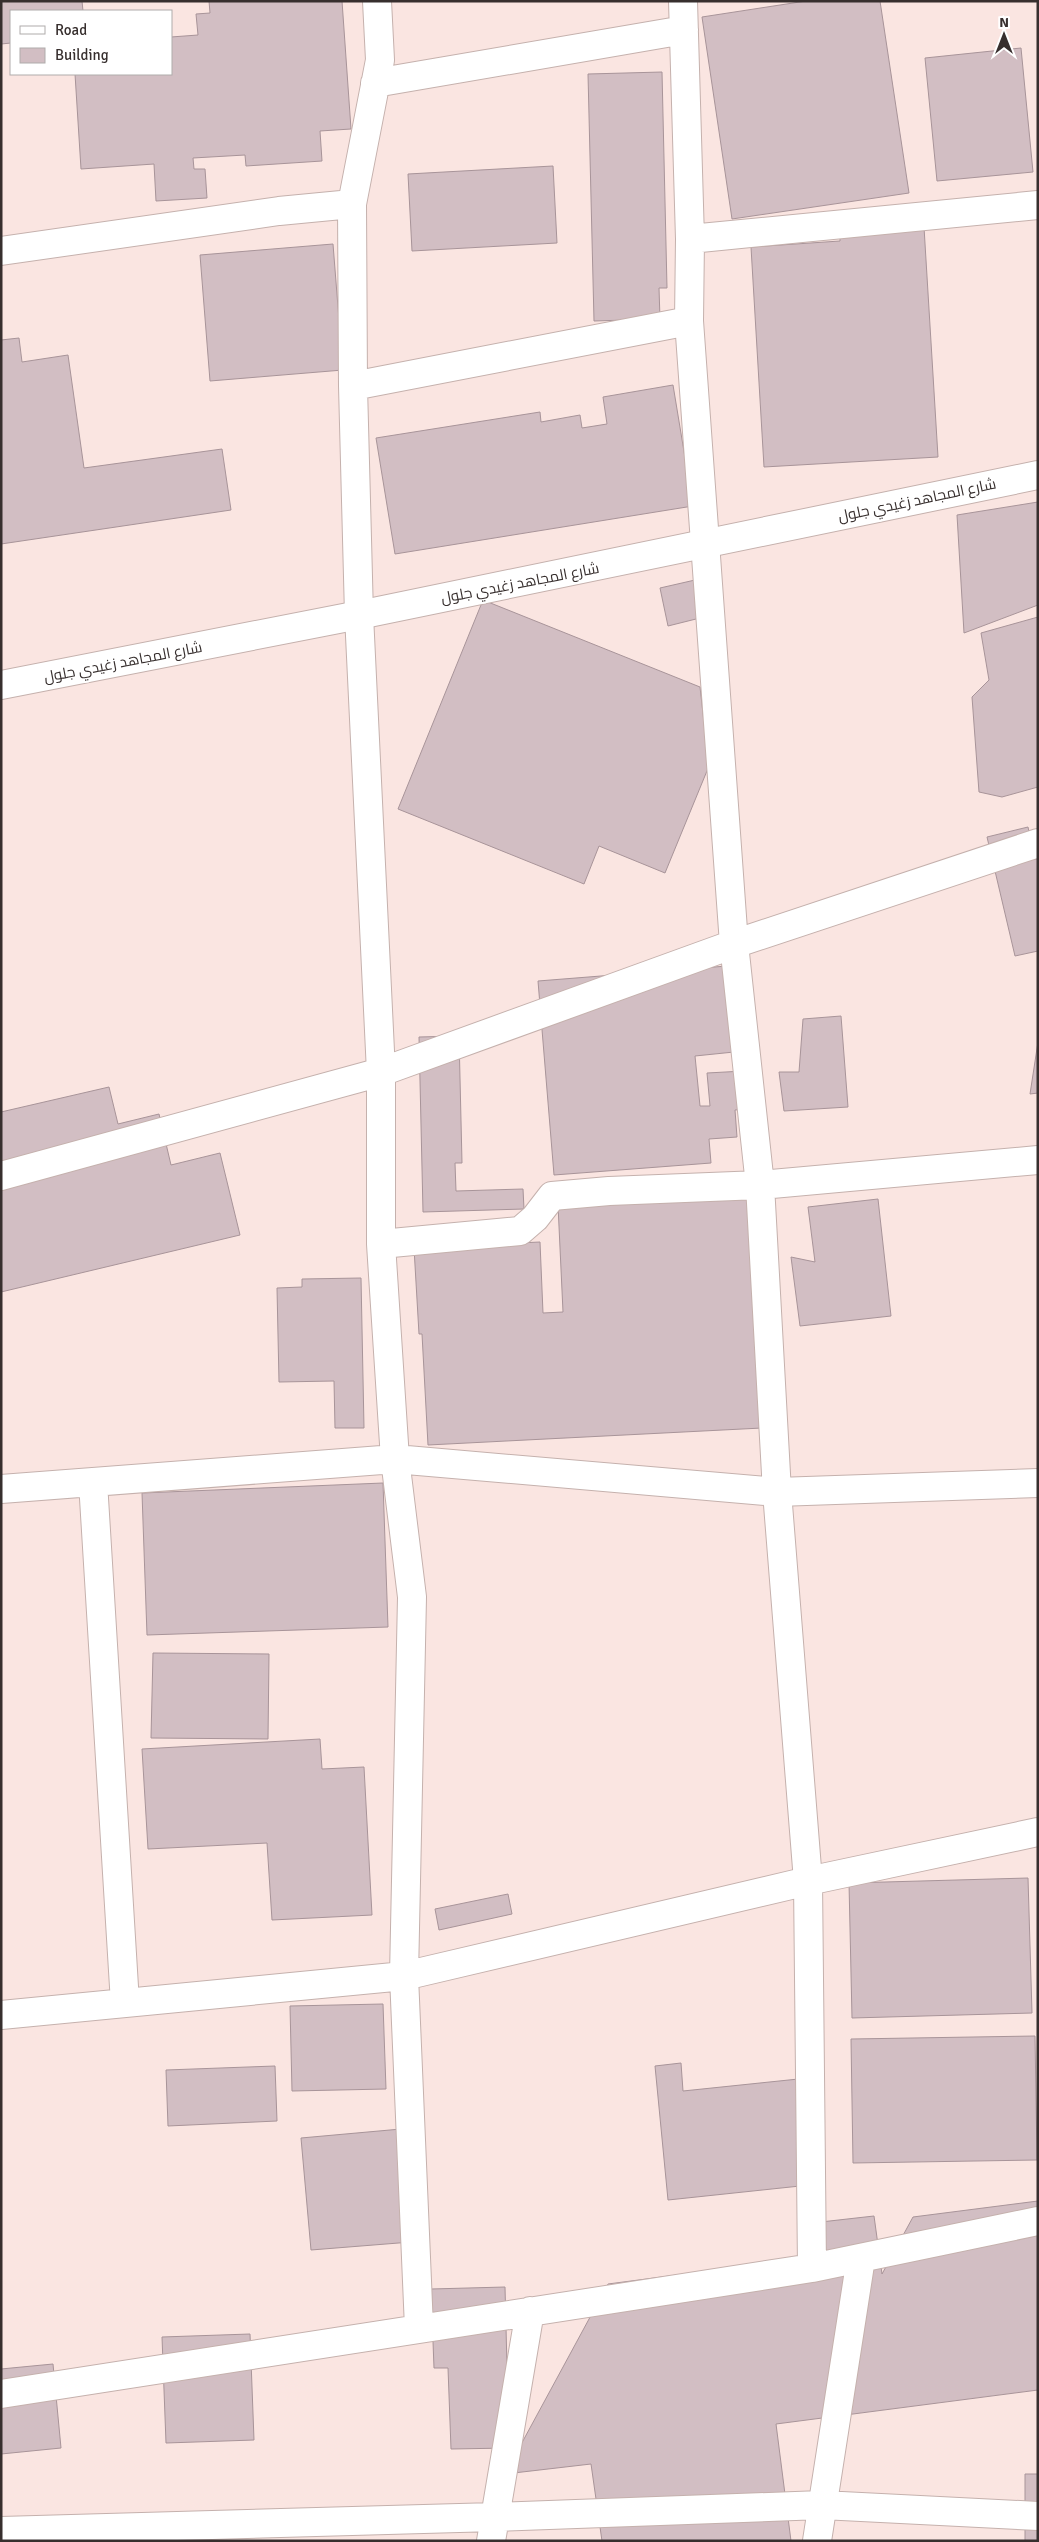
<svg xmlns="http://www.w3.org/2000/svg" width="1039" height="2542" viewBox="0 0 1039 2542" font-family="Signika,Cairo,sans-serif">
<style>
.building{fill:#d2bec3;stroke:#a89499}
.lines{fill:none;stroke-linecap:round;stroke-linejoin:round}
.street-casing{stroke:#c5b1ad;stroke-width:30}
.secondary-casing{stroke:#c5b1ad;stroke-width:30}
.street{stroke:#fff;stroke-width:28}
.secondary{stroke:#fff;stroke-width:28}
.labels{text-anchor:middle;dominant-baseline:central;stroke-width:4;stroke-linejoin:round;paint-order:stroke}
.street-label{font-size:15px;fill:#372f2e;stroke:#fff}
</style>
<rect width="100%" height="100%" fill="#fae5e1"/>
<path class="building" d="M1,1H82L83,11H11V43L1,44Z
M209,1H342L351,129L320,131L322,161L246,166L245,155L193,158L194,169H205L207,198L156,201L154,164L81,169L75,74H171V37L198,35L196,14L210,13Z
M806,1H880L909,193L732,219L702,17Z
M1021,48L1033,172L937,181L925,58Z
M662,72L667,288H659L660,319L594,321L588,74Z
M553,166L557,243L412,251L408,174Z
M924,227L938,457L764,467L751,247L840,241V232Z
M333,244L343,370L210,381L200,255Z
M19,338L22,362L68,355L84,468L222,449L231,510L1,544V340Z
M673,385L693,506L395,554L376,438L540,412L541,422L580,415L582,428L607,424L603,397Z
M1038,502V605L964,633L957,515Z
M695,580L704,617L668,626L660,588Z
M483,600L700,687L709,766L665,873L599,846L584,884L398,809Z
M1038,617V787L1002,797L979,792L972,697L989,680L981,633Z
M1028,827L1035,859H1038V951L1015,956L987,837Z
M727,966L734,1052L695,1056L700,1106H710L707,1073L744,1071L747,1109L735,1110L737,1137L709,1139L711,1163L554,1175L538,981Z
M841,1016L848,1107L784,1111L779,1072H799L803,1019Z
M459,1036L462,1163H455L456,1191L523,1189L524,1209L423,1212L419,1037Z
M1038,1042V1093L1030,1094Z
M109,1087L118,1124L159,1114L171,1165L220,1153L240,1235L1,1292V1112Z
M757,1195L762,1428L428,1445L422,1334H419L414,1248L540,1242L543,1313L563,1312L558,1205Z
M878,1199L891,1316L800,1326L791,1257L815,1262L808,1207Z
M361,1278L364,1428H335L334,1381L279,1382L277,1288L302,1287V1279Z
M383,1483L388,1627L147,1635L142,1493Z
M153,1653L269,1654L268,1739L151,1738Z
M320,1739L322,1769L364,1767L372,1915L272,1920L267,1843L148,1849L142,1749Z
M1028,1878L1032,2013L852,2018L849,1883Z
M508,1894L512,1914L439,1930L435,1909Z
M383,2004L386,2089L292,2091L290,2006Z
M1035,2036L1037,2160L853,2163L851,2039Z
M681,2063L683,2091L808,2078L819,2184L668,2200L655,2066Z
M275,2066L277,2121L168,2126L166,2070Z
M401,2129L411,2242L311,2250L301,2138Z
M1038,2201V2390L776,2424L791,2541H602L591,2464L505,2474L608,2284L807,2258L803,2224L874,2216L882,2274L913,2217Z
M505,2287L509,2448L451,2449L448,2368H434L431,2289Z
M250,2334L254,2440L166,2443L162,2337Z
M53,2364L61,2448L1,2454V2369Z
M1025,2474H1038V2541H1025Z"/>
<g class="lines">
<g class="street-casing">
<path id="street" d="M683,1L690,239L689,321L734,944L760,1185L777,1492L808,1881L812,2268
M375,83L684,30
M352,204L380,60L377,1
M690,239L1038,205
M1,251L279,211L352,204L353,386L359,615L381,1072V1244L395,1459L777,1492L1038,1483
M353,386L689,321
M1,1176L381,1072L734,944L1038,843
M381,1244L520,1231L535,1218L552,1196L609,1191L760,1185L1038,1160
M93,1482L125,2003
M1,1489L395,1459L412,1597L404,1976L419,2328
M1,2015L404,1976L808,1881L1038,1832
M1,2394L812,2268L1038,2221
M1,2531L495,2517L822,2505L1038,2516
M491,2541L530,2311
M817,2541L861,2258"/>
</g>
<g class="secondary-casing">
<path id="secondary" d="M1,685L359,615L1038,475"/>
</g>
<use href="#street" class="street"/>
<use href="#secondary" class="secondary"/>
</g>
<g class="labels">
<g class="street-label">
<text transform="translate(917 500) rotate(-12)">شارع المجاهد زغيدي جلول</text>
<text transform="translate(520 583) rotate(-11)">شارع المجاهد زغيدي جلول</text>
<text transform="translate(123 662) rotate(-11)">شارع المجاهد زغيدي جلول</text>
</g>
</g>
<rect width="1039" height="2542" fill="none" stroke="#372f2e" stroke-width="5"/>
<rect x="10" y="10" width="162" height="65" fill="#ffffff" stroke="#afacab"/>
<rect x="20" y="26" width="25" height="8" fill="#ffffff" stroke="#afacab"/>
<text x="55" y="35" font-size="15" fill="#372f2e">Road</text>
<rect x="20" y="48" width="25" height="15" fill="#d2bec3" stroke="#afacab"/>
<text x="55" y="60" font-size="15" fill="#372f2e">Building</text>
<g transform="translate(1004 35)" stroke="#ffffff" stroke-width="4" paint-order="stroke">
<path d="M0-4L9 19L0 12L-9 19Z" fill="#372f2e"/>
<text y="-8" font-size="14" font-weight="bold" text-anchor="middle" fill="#372f2e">N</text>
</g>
</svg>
